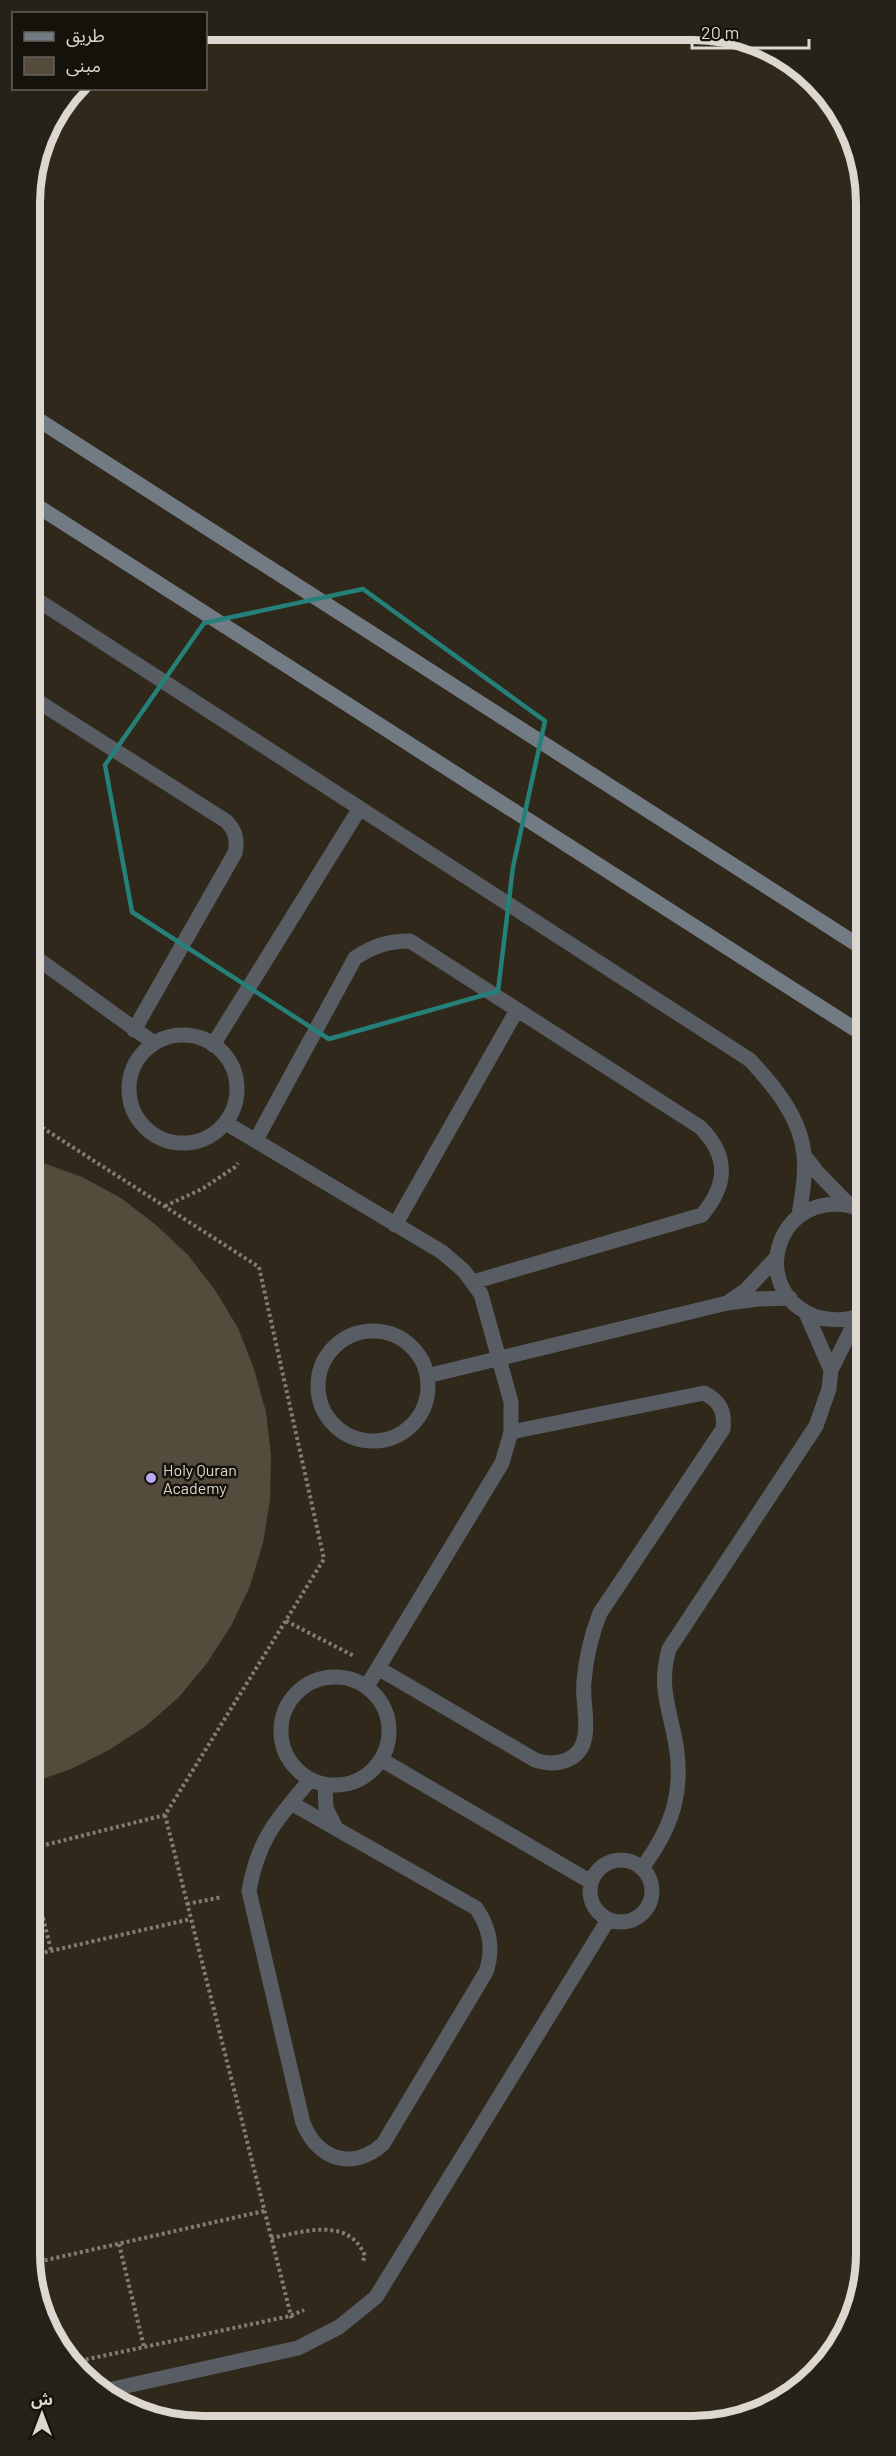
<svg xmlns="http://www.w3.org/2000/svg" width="896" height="2456" viewBox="0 0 896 2456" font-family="Barlow,'Noto Sans Arabic',sans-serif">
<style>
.building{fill:#544b3d}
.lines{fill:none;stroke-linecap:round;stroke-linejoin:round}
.path{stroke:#827c71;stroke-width:4;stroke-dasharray:3 3;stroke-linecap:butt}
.service{stroke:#585d63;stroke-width:15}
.secondary{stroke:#727a83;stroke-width:15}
.marked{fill:none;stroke:#248078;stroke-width:4.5;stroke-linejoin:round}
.poi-dot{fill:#b7abf8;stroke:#15120c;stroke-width:2}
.labels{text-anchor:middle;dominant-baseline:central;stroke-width:5;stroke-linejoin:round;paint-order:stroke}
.poi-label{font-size:16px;fill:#dcd7cf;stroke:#15120c;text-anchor:start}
.rim{fill:none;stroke:#dcd7cf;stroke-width:8}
</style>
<rect width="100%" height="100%" fill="#2f281b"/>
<path class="building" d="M32,1159L82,1177L121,1198L156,1225L188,1255L215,1290L238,1328L254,1369L266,1412L271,1456L270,1500L263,1543L250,1586L231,1626L207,1663L179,1697L146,1726L109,1750L69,1770L33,1782Z"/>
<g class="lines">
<path class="path" d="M32,1121L259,1267L324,1559L165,1815L33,1848
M165,1206L202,1189L235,1167L238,1163
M286,1621L354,1656
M165,1815L292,2320
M33,1877L51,1950
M187,1904L222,1897
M33,1955L191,1919
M271,2238C303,2232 349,2216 365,2256L363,2261
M119,2244L144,2347
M33,2263L264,2211
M74,2362L290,2316L304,2310"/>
<path class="service" d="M31,596L750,1060C774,1086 801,1118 804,1155C806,1175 802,1196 799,1215
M31,697L226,821C235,830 238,839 235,853L134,1030
M31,954L154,1043
M129 1089a54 54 0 1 1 108 0a54 54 0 1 1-108 0Z
M213,1045L360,808
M226,1123L442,1252L464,1271L481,1294L511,1402V1432L502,1463L367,1686
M256,1140L355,958C373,946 388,941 410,941L700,1127C729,1156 728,1184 702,1215L473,1282
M804,1155L818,1173L848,1204
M395,1225L517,1010
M730,1301L746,1290L776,1258
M806,1313L831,1370
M862,1314C849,1321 831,1321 817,1317C743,1291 778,1178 864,1210
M318 1386a55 55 0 1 1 110 0a55 55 0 1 1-110 0Z
M427,1376L727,1303L758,1299L790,1298
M378,1668L535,1760C555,1767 581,1762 585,1736C588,1718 582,1699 584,1681C586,1657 591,1636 600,1613L723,1429C725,1411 720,1401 704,1393L511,1432
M281 1731a54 54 0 1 1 108 0a54 54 0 1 1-108 0Z
M382,1760L591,1882
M325,1785L326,1808L336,1828
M291,1803L476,1908C490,1928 494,1948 486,1972L383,2144C353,2171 318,2160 303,2123L249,1891C258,1839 277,1819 310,1780
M590 1891a31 31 0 1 1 62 0a31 31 0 1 1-62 0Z
M642,1868C675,1824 686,1785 673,1730C666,1698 660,1682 669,1649L816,1426L829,1389L831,1370L858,1316
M108,2390L298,2348L339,2327L376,2297L608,1920"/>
<path class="secondary" d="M31,415L864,949
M31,502L864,1035"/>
</g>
<path class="marked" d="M363,589L545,721L513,867L498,991L329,1039L132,912L105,765L204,623Z"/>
<circle class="poi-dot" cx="151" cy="1478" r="6"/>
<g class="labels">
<g class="poi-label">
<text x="163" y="1469">Holy Quran<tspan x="163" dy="18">Academy</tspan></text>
</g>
</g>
<path d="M0 0H896V2456H0ZM203 40H693A163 163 0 0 1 856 203V2253A163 163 0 0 1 693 2416H203A163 163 0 0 1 40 2253V203A163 163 0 0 1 203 40Z" fill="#25221c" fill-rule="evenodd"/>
<path class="rim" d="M203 40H693A163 163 0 0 1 856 203V2253A163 163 0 0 1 693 2416H203A163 163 0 0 1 40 2253V203A163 163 0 0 1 203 40Z"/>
<rect x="12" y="12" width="195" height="78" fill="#15120c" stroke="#65615a" stroke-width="1.5"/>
<rect x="24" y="32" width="30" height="9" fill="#727a83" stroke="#65615a" stroke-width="1.5"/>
<text x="66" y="42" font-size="18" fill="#dcd7cf">طريق</text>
<rect x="24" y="57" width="30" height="18" fill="#544b3d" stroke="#65615a" stroke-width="1.5"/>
<text x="66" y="72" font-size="18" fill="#dcd7cf">مبنى</text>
<g transform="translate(42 2414)" stroke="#15120c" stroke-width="4.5" paint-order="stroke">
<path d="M0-4.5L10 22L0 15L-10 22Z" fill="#dcd7cf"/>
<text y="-9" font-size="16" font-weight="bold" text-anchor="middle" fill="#dcd7cf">ش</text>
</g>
<path d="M692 39v9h117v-9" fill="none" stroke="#dcd7cf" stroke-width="3"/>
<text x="701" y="39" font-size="18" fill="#dcd7cf" stroke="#15120c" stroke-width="4.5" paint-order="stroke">20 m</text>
</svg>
